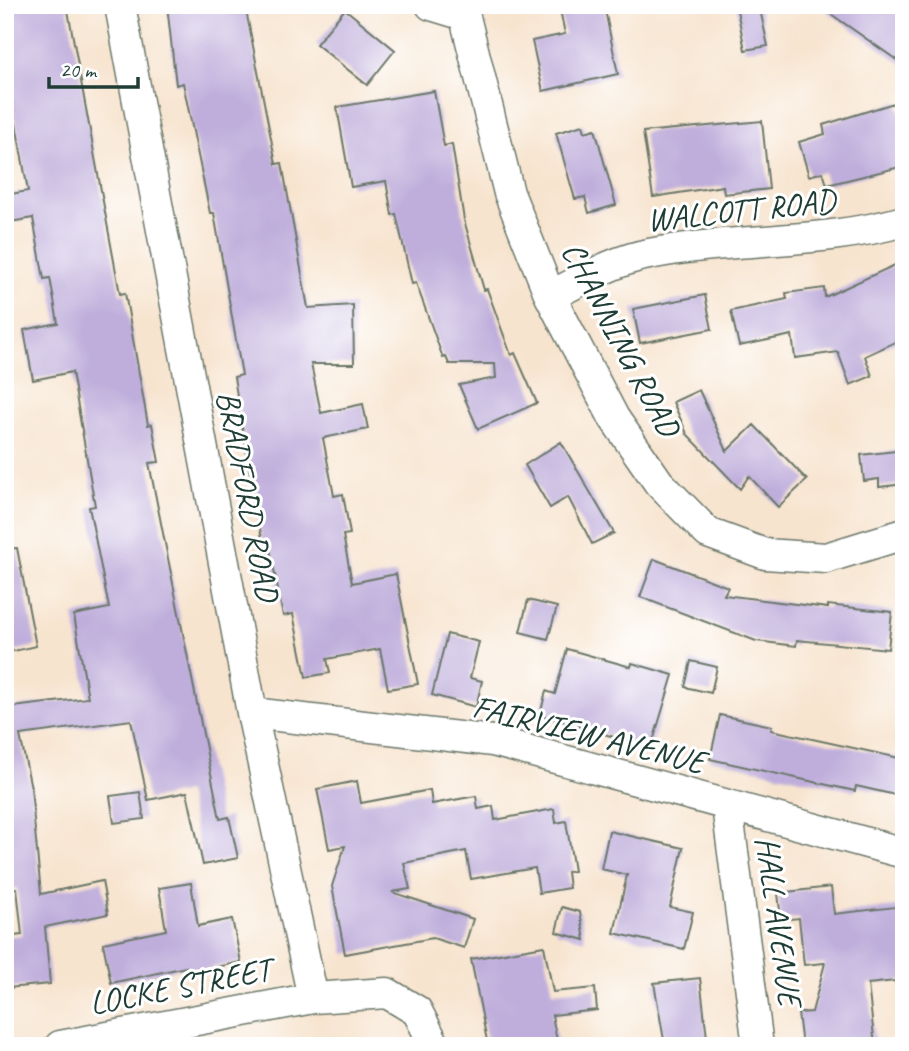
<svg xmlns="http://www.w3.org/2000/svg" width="909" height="1051" viewBox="0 0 909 1051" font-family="Caveat,sans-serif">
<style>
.building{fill:#bfaedb}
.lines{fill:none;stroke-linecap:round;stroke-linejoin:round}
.minor-casing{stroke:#6b776a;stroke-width:33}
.minor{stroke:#fff;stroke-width:30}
.labels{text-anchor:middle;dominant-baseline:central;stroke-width:6;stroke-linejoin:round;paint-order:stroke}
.street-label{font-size:33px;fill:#1f3d34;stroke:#fff}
</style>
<rect width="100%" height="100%" fill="#fff"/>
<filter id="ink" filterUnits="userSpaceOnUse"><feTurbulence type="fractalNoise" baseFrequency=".0143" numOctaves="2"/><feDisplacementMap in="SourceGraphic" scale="14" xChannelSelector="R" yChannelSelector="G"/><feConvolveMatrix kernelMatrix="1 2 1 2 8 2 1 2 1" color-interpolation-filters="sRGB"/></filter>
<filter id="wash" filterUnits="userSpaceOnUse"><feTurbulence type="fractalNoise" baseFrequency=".00686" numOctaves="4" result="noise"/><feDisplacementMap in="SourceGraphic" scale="28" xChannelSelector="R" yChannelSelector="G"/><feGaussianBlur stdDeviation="1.57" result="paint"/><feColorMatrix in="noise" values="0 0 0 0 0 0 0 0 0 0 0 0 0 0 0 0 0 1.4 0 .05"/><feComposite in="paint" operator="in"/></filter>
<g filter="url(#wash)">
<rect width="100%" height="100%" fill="#f7e4cf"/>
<g id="blocks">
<path class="building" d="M7,5H67L120,294L125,293L148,425L152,424L159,462L149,463L220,819L229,817L238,858L203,865L187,792L148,800L131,720L20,735L31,788L41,894L102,881L108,914L45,927L50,984L7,988L5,937L22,935L17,888L5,889V708L88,698L74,615L109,608L89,507L95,506L72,372L33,380L24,330L58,323L50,278L44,279L33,218L5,223V195L28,191L5,63V35L12,34Z
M167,5H245L276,164L282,163L308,308L353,305L354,364H311L321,413L363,404L368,429L323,438L334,496L343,494L350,534L343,535L352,583L396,574L418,684L388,689L380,649L327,659L330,673L306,677L293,614L283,616L270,549L264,550L245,445L234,377L242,375L214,213H210L183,83L176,85Z
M559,5H604L618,74L543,91L532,41L565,34Z
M736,5H759L768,46L745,50Z
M818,5H904V65Z
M345,9L395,50L367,85L316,44Z
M434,91L444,146L452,144L464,220L484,290L487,289L511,355L515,353L537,403L478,429L459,385L496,378L495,364H449L446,357L443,358L416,283L412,284L396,214L392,215L386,181L351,187L337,107Z
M897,102L904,123V166L827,185L823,172L809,176L799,142L825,134L823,125Z
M762,121L769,189L724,194L723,186L653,197L643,132Z
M583,125L585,132L595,129L616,205L589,213L585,197L575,199L556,133Z
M897,264L904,279V288L896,292L904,309V338L865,356L872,376L850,385L838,352L795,358L792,335L739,346L731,311L787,299L786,293L824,288L825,297Z
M705,295L712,329L640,343L633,309Z
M699,390L727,451L754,425L807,480L778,507L749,476L740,489L687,434L673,402Z
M561,442L614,533L592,544L568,497L550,508L525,465Z
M904,450V484L879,487V479L864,481L861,455Z
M17,548L36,646L5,653V549Z
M654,559L728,587L724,595L828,608V605L892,612L888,649L797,640L796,646L756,641L640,597Z
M528,600L557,607L548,639L520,632Z
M447,634L479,642L470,678L482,681L476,707L432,695Z
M567,649L631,667L632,663L673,675L651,748L540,715L546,691L555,694Z
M691,661L717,667L711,693L685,687Z
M720,715L772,726L771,730L904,759V797L856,786L855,791L710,759Z
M357,781L361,803L430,790L432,804L476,796L478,809L493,806L495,820L554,809L556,823L566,821L574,871L567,872L569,888L539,893L535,868L471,879L466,851L404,863L410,889L392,892L473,919L464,948L433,938L345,954L332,886L345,846L329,849L317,789Z
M140,792L144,819L114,823L110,796Z
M609,831L683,848L670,907L693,912L684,949L614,933L627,875L601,869Z
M191,883L198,926L232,919L241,962L187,973L186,967L111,983L103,943L166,930L159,888Z
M831,887L834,914L904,906V980L868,984L875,1046H802L798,1013L812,1012L825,963L804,965L799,918L781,920L778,893Z
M562,907L580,912L585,940L556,932Z
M544,946L553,992L595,988L597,1010L552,1015L558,1046H488L471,959Z
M700,978L708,1046H665L654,983Z"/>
</g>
</g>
<g filter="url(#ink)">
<use href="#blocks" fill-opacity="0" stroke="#6b776a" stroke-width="2"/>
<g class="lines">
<g class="minor-casing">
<path id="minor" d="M120,5L252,713L313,998
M431,5L464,15
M462,5L509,193L550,296L614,418L659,483L708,533L765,554L826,558L904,534
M550,296C581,281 614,260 649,254C733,237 820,245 904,221
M252,713L493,741L904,853
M727,806L758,1046
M60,1046L313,998L387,993L417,1011L435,1046"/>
</g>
<use href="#minor" class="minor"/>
</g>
</g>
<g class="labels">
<g class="street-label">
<text transform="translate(741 210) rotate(-6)">WALCOTT ROAD</text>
<text transform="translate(621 339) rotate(62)">CHANNING ROAD</text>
<text transform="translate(248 496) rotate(79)">BRADFORD ROAD</text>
<text transform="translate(589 734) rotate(14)">FAIRVIEW AVENUE</text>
<text transform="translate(779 921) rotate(82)">HALL AVENUE</text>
<text transform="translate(180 986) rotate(-11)">LOCKE STREET</text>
</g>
</g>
<rect width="909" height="1051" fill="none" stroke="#fff" stroke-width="28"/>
<path d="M49 77v10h89v-10" fill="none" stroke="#1f3d34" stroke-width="3.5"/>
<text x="60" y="77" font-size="21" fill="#1f3d34" stroke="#ffffff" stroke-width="5" paint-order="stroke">20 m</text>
</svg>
